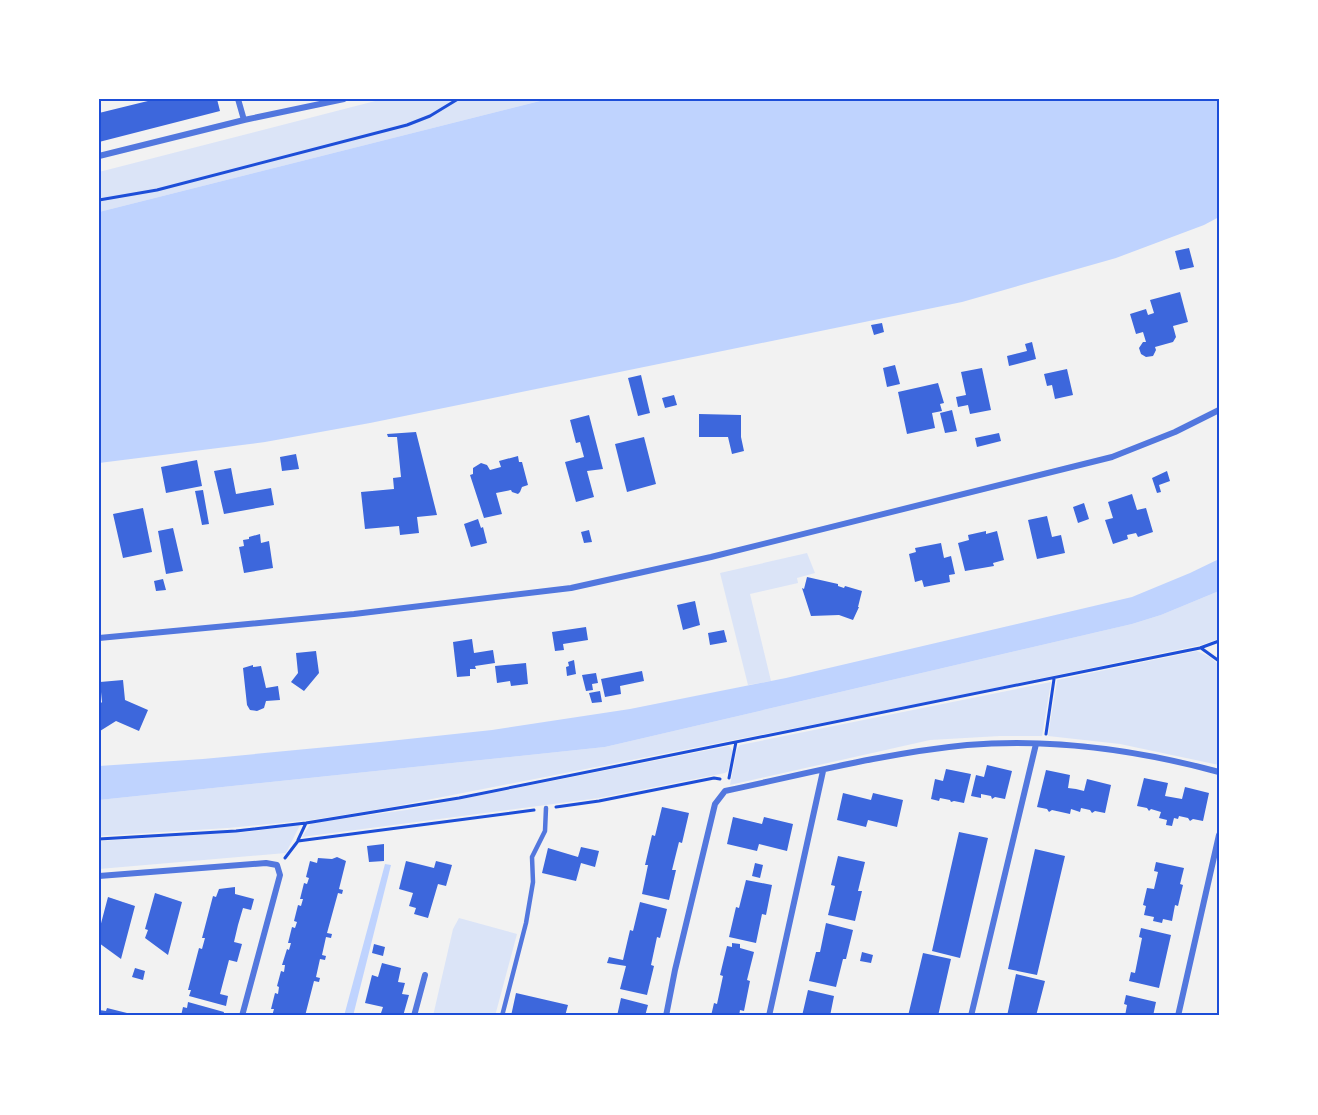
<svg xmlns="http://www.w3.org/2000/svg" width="1318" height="1115" viewBox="0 0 1318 1115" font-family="Raleway,sans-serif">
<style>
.green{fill:#dbe4f7}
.water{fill:#bfd3fe}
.building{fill:#3d67dc}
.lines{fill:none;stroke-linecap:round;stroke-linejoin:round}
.path{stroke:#1d4ed8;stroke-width:3}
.service{stroke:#5277de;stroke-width:4.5}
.minor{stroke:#5277de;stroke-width:6}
.neatline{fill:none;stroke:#1d4ed8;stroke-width:2}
</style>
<rect width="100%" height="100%" fill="#f2f2f2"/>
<path class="green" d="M383,99H548L99,212V172Z
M807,553L815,573L797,578L798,583L750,594L771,681L748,685L720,573Z
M1219,591V639L1201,645L923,703L386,808L311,820L228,828L99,836V800L605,747L1132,624L1161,615Z
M1197,651L1210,657L1219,665V765L1120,744L1048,736L1057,680Z
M1051,682L1042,736H1000L930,740L730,785L737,749L740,745Z
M729,746L733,751L728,771L725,773L599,798L302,837L311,823L406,810Z
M300,825L286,853L99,869V841L247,832Z
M459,918L517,934L495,1016H433L453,929Z"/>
<path class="water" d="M548,99H1219V217L1204,225L1116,258L962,302L370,423L265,442L99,463V212Z
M1219,559V591L1161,615L1132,624L605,747L99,800V766L203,759L380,742L492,730L630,709L786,678L1132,597L1190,573Z
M385,864L391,865L353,1016H344Z"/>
<path class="building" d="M156,99H217L220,111L99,142V113Z
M1189,248L1194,267L1180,270L1175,251Z
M1180,292L1188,322L1173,326L1176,337L1173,342L1155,347L1156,350L1153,356L1146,357L1141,354L1139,348L1143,342H1146L1143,332L1136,334L1130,314L1146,309L1148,315L1154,313L1150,300Z
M882,323L884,332L874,335L871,325Z
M1032,342L1036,359L1009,366L1007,356L1027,351L1025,344Z
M895,365L900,384L887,387L883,368Z
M982,368L991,410L970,414L968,405L958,407L956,397L966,395L961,372Z
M1067,369L1073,395L1055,399L1052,385L1047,386L1044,374Z
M641,375L650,413L638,416L628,378Z
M938,383L944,403L940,404L942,411L932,413L935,428L907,434L898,392Z
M674,395L677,405L665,408L662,398Z
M952,410L957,431L945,433L940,413Z
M699,414L741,415V437L744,451L732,454L728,437H699Z
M589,415L603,469L587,471L594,497L576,502L565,462L584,457L580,442L576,443L570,420Z
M416,432L437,515L417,517L419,533L400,535L399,526L365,529L361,492L394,489L393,478L401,477L397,437H388L387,434Z
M999,433L1001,441L977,447L975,438Z
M644,437L656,484L627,492L615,444Z
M296,454L299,469L282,471L280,457Z
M518,456L519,462H522L528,485L522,487L520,492L518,494L512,492L511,490L496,493L502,514L484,518L470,475L473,474V468L481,463L487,465L490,470L501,467L499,461Z
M197,460L202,486L166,493L161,467Z
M231,468L236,494L271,488L274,505L224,514L214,471Z
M1167,471L1170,481L1159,485L1161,492L1157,493L1152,478Z
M203,490L209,524L202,525L195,491Z
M1132,494L1137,510L1146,508L1153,532L1138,537L1136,533L1127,535L1128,539L1113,544L1105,520L1113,518L1108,502Z
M1084,503L1089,519L1078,523L1073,507Z
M143,508L152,552L123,558L113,514Z
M1047,516L1052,537L1061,535L1065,553L1037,559L1028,520Z
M478,519L481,528L483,527L487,543L471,547L464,524Z
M173,528L183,571L166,574L158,531Z
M589,530L592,542L584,543L581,532Z
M986,531V534L997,531L1004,560L993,563L994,566L965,571L958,543L969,540L968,535Z
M260,534L261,543L269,541L273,568L244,573L239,547L244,546L243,540L249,539V537Z
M941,543L944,558L951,556L955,574L949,575L950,582L924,587L922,580L915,582L909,554L916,552L915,548Z
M807,577L838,584V586L844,588L845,586L862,591L858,607H859L853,620L839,615L811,616L802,588L804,589Z
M163,579L166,590L156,591L154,581Z
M695,601L700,625L683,630L677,605Z
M586,627L588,640L563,644L564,650L555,651L552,632Z
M724,630L727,642L710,645L708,633Z
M472,639L474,653L493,650L495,663L475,666L476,669H470V676L457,677L453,642Z
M316,651L319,673L304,691L291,682L298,673L296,653Z
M574,660L576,674L567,676L566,667L569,666L568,662Z
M526,663L528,684L511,686L510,681L497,683L495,666Z
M253,665V667L261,666L266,688L278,686L280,700L266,701L264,708L257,711L250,710L247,705L243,668Z
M642,671L644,681L620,686L621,694L605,697L601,679Z
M596,673L598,683L592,684L593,690L586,691L582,675Z
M123,680L125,700L148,710L139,731L116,721L100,731L99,705L102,702L100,682Z
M600,691L602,702L592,703L589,693Z
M987,765L1012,771L1005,799L995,797L992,799L991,796L981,794V798L971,796L976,775L984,777Z
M946,769L971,774L964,803L954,801L951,802L950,800L940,798L939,801L931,799L935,779L943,781Z
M1046,770L1070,775L1068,788L1076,789L1084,791L1087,779L1111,785L1105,813L1095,811L1092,813L1090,810L1081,808L1080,812L1071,809L1070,814L1052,810L1049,812L1047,809L1037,807Z
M1144,778L1168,783L1165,796L1182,799L1185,787L1209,793L1203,821L1193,819L1190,821L1188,818L1179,816L1178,819L1174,818L1172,826L1166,825L1167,820L1159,818L1161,812L1151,809L1149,811L1147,808L1137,806Z
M843,793L871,800L873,793L903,800L897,827L868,820L866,827L837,820Z
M662,807L689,813L682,843L679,842L672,870H676L669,900L642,894L648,865H645L652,835L655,836Z
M733,817L762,824L764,817L793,824L787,851L759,844L757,851L727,844Z
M959,832L988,838L960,958L932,951Z
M384,844V861L369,862L367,846Z
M581,847L599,851L595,867L581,863L576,881L542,873L548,848L578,857Z
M1035,849L1065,856L1037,975L1008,969Z
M838,856L865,862L858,891H862L855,921L828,915L835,886L831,885Z
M337,857L346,861L339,889L343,890L342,894L338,893L327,933L332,934L331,938L326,937L322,955L326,956L325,960L320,959L316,977L320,978L319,982L314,981L305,1016H272L274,1009H271L275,993L278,994L279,987L277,986L281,971L284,972L285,965H282L287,949L289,950L291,943H288L292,927L295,928L297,922L294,921L298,905L301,906L303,899H300L304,883L307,884L309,878L306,877L310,861L317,863L318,858L332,859Z
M406,861L434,868L436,861L452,865L446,886L438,884L428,918L414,914L416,908L409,906L413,893L399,889Z
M1156,862L1184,868L1180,884L1183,885L1178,906L1175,905L1172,921L1163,919L1162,923L1153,921L1154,917L1144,915L1146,906L1143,905L1147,888L1154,889L1158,872L1154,871Z
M755,863L763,865L760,878L752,876Z
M746,880L772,885L766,915L762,914L756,943L729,937L736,907L739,908Z
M235,887V894L254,899L251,910L243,908L238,925L234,942L242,944L237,962L229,960L220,994L228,996L226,1006L189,996L191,990H188L199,948L202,949L205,938H202L213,896L216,897L219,889Z
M155,893L182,902L168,955L145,938L148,930L145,929Z
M108,897L135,906L121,959L99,943V931Z
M640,902L667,909L660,938L657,937L651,965L654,966L647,995L620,989L626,966L607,963L609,957L623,960L630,930L633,931Z
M826,923L853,930L846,959H843L836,987L809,981L816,952H820Z
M1141,928L1171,935L1159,988L1129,981L1131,972L1135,973L1142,938L1139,937Z
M732,943L740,944V948L754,952L747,980L750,981L744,1011L740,1010L739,1016H711L714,1003L717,1004L723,976L720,975L727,946L732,947Z
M374,944L385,947L383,956L372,953Z
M862,952L873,955L871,963L860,961Z
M923,953L951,959L938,1016H908Z
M382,963L401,968L398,982L405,983L402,994L409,995L403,1016H380L383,1007L365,1003L372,975L378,977Z
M135,968L145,971L143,980L132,977Z
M1016,974L1045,981L1036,1016H1007Z
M808,990L834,996L830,1016H802Z
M516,993L568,1005L565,1016H511Z
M1126,995L1156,1002L1153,1016H1125L1127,1005L1124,1004Z
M621,998L648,1005L645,1016H617Z
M188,1002L224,1012L223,1016H181L183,1007L187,1008Z
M107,1008L135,1015V1016H99V1010L106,1011Z"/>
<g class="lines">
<path class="path" d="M99,200L157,190L407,125L430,116L458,99
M1201,648L1219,661
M1046,734L1054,679
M729,778L736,742
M556,807L599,801L714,778L720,779
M99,839L236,831L306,823L459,798L1200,648L1219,641
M298,840L306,823
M285,858L298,841L534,810"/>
<path class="service" d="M502,1016L526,923L533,882L532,857L545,831L546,808"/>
<path class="minor" d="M238,99L244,120
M99,156L244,120L344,99
M99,638L354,614L571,588L711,557L1112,457L1175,432L1219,410
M99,876L266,863L277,865L280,875L242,1016
M414,1016L425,975
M666,1016L675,970L715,804L725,791C805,774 885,753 967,745C1050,738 1138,750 1219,772
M769,1016L823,771
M971,1016L1036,744
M1178,1016L1219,835"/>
</g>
<rect width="1318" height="1115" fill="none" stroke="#ffffff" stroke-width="201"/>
<rect x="100" y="100" width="1118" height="914" class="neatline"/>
</svg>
